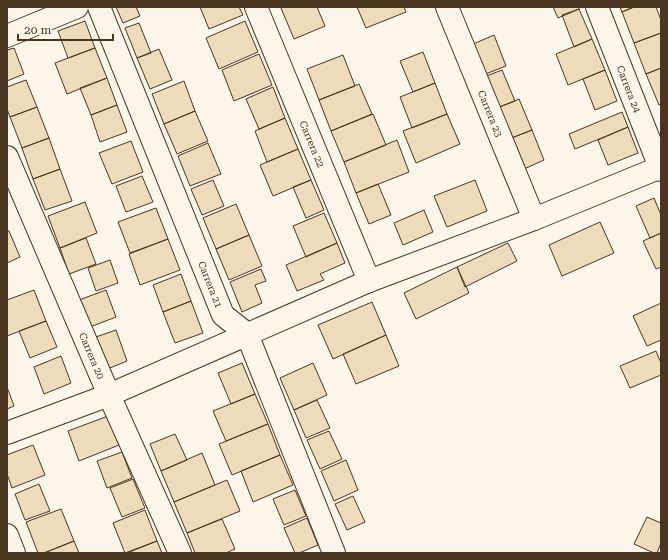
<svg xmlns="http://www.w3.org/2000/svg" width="668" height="560" viewBox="0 0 668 560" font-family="'Roboto Serif',serif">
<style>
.building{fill:#ecdcbc;stroke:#4a3520}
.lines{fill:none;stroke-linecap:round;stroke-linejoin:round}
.minor-casing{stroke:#4a3520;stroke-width:24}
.minor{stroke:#fbf6e9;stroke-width:22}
.labels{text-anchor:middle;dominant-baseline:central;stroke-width:3;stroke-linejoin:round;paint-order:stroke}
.street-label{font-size:10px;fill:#4a3520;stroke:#fbf6e9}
</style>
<rect width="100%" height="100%" fill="#fbf6e9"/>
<path class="building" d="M116,7H136L140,16L123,23Z
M200,7H239L243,15L209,29Z
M283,7H317L325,26L294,39L281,8Z
M357,7H404L406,12L366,28Z
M553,7H579V9L558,18Z
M620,7H634L622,12Z
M634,7H656L661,20V33L634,43L622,12Z
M579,9L592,39L574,47L562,15Z
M85,21L95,48L68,58L58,31Z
M245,21L258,52L219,69L206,38Z
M139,23L151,53L137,58L125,28Z
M661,33V68L646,74L634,43Z
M494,35L506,66L483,75L471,45Z
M592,39L605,70L568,85L556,54Z
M14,48L24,74L7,81V50Z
M95,48L107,78L67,94L55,63Z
M159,49L172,80L150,89L137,58Z
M423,52L435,83L413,92L400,61Z
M259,54L272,85L234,101L222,70Z
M343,55L355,86L319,100L307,69Z
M661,68V104L659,105L646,74Z
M502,70L515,101L497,108L484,77Z
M605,70L617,101L595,110L583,79Z
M107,78L117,105L91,115L80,88Z
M26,80L37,107L10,117L7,109V87Z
M184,81L195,111L164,124L152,94Z
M435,83L447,114L412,128L400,97Z
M359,84L372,114L331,131L319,100Z
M273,87L285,118L259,129L246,99Z
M519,99L532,130L509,139L497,108Z
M117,105L127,132L100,142L91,115Z
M37,107L49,138L22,148L10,117Z
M195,111L208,141L177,154L164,124Z
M622,112L628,127L575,149L569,134Z
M373,114L386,145L344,162L331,131Z
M447,114L460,144L416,163L403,131Z
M285,118L298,149L267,162L255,131Z
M628,127L638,153L608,165L598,140Z
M532,130L544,160L522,170L509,139Z
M49,138L60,169L33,179L22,148Z
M397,140L409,172L356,193L344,162Z
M131,141L143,172L112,184L99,153Z
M208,143L221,174L190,186L178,156Z
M298,149L311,180L273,196L260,165Z
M60,169L72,201L45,210L33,179Z
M142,176L153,202L126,212L116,186Z
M213,180L224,206L202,215L191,189Z
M311,180L324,210L306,218L293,187Z
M475,180L487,211L447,227L434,196Z
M378,184L391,215L369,224L356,193Z
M654,198L661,215V233L650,238L636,206Z
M85,202L97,233L60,248L48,216Z
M236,204L249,235L216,249L203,218Z
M156,208L168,239L130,253L118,222Z
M424,210L433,232L403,245L394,223Z
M324,213L337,243L306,257L293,226Z
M600,222L614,253L562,276L549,245Z
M7,231H9L20,257L7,263Z
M661,233V267L656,269L643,241Z
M249,235L262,266L229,280L216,249Z
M86,238L96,264L69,274L60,248Z
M168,239L180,270L140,285L129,254Z
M337,243L345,263L320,274L324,280L297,291L286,265Z
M508,243L517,261L465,287L457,267Z
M110,260L118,283L96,291L88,268Z
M457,267L469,293L416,319L404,293Z
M261,269L266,281L255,285L262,303L242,312L230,282Z
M181,274L191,301L163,312L153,285Z
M34,290L46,321L7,336V300Z
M106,290L116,317L90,327L79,300Z
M191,301L203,333L175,343L163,312Z
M372,302L386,335L333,359L318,325Z
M661,303V340L647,346L633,316Z
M46,321L57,347L30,358L19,331Z
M116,330L127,361L105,370L93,338Z
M386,335L399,366L356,384L343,354Z
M656,351L661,363V375L630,388L620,366Z
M61,356L71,383L44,394L34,367Z
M242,363L255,394L231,404L218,373Z
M313,363L327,395L294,410L280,378Z
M7,387L14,406L7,409Z
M255,394L268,424L226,441L213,411Z
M317,400L330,428L306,438L294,410Z
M108,416L119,445L79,461L68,431Z
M268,424L280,455L232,475L219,444Z
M329,431L342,459L320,469L307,440Z
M175,434L187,460L161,471L150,444Z
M33,445L45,475L12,488L7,474V455Z
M122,452L132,478L107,488L97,461Z
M202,453L215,485L174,502L161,471Z
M280,455L293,485L253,502L241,471Z
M346,460L358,490L334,501L321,471Z
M133,479L145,508L122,517L110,488Z
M227,480L240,511L187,533L174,502Z
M39,484L50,511L25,520L15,494Z
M295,490L306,516L284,525L273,499Z
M353,496L365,522L347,530L335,504Z
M61,509L74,541L44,553H38L26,522Z
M145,510L157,541L125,553L113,523Z
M647,517L661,523V543L657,553H654L634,544Z
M307,518L318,545L299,553H295L284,528Z
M222,519L235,549L226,553H195L187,533Z
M74,541L79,553H44Z
M157,541L162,553H127Z"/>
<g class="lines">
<g class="minor-casing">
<g id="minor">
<path id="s1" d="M99,7L223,315L247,334L334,553"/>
<path id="s2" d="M256,7L369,281"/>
<path id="s3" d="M447,7L534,219"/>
<path id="s4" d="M597,7L661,170"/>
<path d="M7,36L77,7"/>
<path id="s5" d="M7,157L109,395L180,553"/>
<path d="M7,433L109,395L369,281L534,219L661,167"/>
<path d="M7,535L14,553"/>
</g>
</g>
<use href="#minor" class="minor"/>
</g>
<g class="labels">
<g class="street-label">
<text stroke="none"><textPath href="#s4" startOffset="88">Carrera 24</textPath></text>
<text stroke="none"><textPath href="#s3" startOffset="115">Carrera 23</textPath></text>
<text stroke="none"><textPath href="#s2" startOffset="148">Carrera 22</textPath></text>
<text stroke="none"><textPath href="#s1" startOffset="299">Carrera 21</textPath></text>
<text stroke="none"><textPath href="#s5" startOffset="216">Carrera 20</textPath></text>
</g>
</g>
<rect width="668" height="560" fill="none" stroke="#4a3520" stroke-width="16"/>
<path d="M18 34v6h95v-6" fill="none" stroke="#4a3520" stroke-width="2"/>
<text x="24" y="34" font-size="12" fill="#4a3520" stroke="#fbf6e9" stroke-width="3" paint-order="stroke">20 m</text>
</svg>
